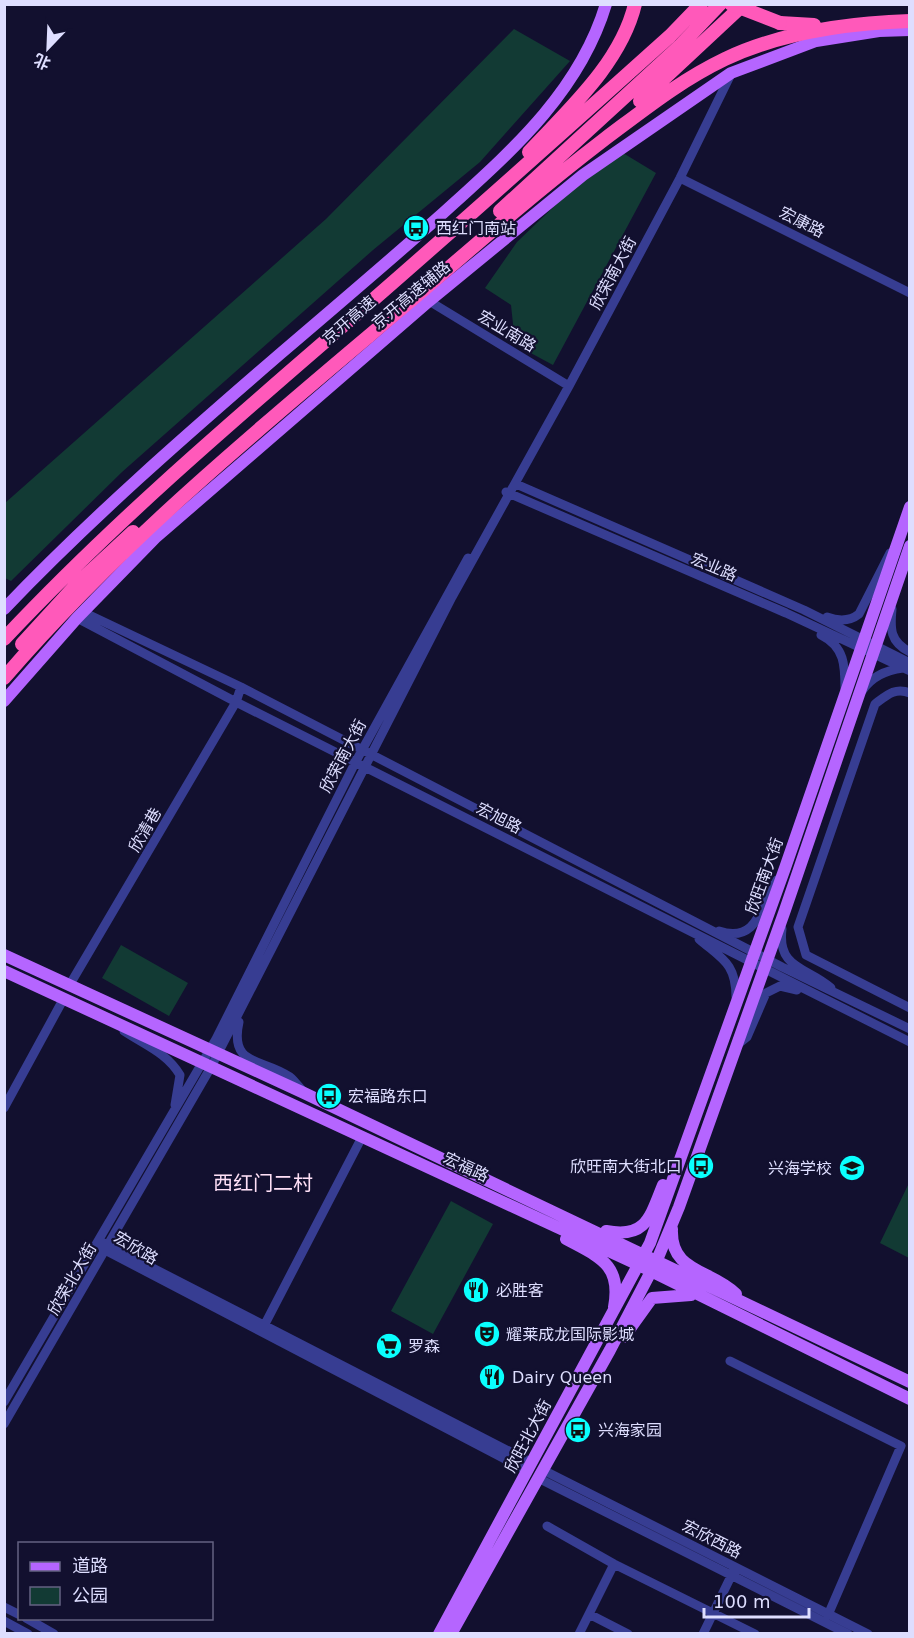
<svg xmlns="http://www.w3.org/2000/svg" width="914" height="1638" viewBox="0 0 914 1638" font-family="'DejaVu Sans','Noto Sans SC',sans-serif">
<style>
.green{fill:#123a34}
.lines{fill:none;stroke-linecap:round;stroke-linejoin:round}
.minor{stroke:#373d92;stroke-width:9}
.major{stroke:#b565ff;stroke-width:12}
.highway{stroke:#ff59ba;stroke-width:14}
.highway-bridge{stroke:#ff59ba;stroke-width:14}
.labels{text-anchor:middle;dominant-baseline:central;stroke-width:4.5;stroke-linejoin:round;paint-order:stroke}
.street-label{font-size:16px;fill:#dedeff;stroke:#12102f}
.poi-label{font-size:16px;fill:#dedeff;stroke:#12102f;text-anchor:start}
.quarter-label{font-size:20px;fill:#ffe0f7;stroke:#12102f}
</style>
<rect width="100%" height="100%" fill="#12102f"/>
<path class="green" d="M514,29L570,61L480,162L373,250L122,472L11,581L5,578V503L326,219Z
M623,153L656,173L553,365L505,339L513,324L511,305L485,288L517,242L566,195Z
M121,945L188,983L169,1016L102,978Z
M909,1183V1258L880,1243Z
M451,1201L493,1224L433,1334L391,1311Z"/>
<g class="lines">
<path class="minor" d="M680,178L910,293
M429,301L569,386
M516,484L804,610L910,663
M506,492L786,613L910,671
M892,609C890,629 890,642 910,652
M83,612L241,687L782,967L910,1029
M827,617C838,621 849,622 859,614L890,553
M77,618L236,702L910,1042
M821,635C845,647 845,666 845,689
M862,691C872,676 886,670 903,668
M910,693C895,687 887,695 875,704L798,927L806,955L910,1008
M782,929C777,969 807,967 831,988
M719,931C758,944 761,905 777,880
M699,939C722,959 736,963 736,997
M69,986L236,702L241,687
M239,1022C229,1067 263,1058 290,1077C294,1080 299,1087 303,1091
M124,1031C145,1045 167,1053 180,1075L175,1105
M737,1045L747,1037L766,993L780,986L797,990
M4,1108L64,998
M104,1243L532,1463
M103,1249L528,1471
M265,1324L362,1137
M730,1361L901,1446L828,1615
M4,1402L216,1039L355,763L468,558
M4,1424L211,1067L452,597L569,386L680,178L731,74
M543,1470L868,1634
M538,1478L848,1634
M547,1526L614,1564L755,1634
M4,1607L20,1615
M589,1614L628,1634
M26,1618L54,1634
M4,1621L28,1634
M579,1634L614,1564
M703,1634L734,1570"/>
<path class="major" d="M4,609C91,518 185,436 280,354C334,308 388,262 441,215C508,154 579,94 606,4
M4,701L77,618L155,538L429,301L583,175L731,73L816,41L879,31L910,30
M4,955L304,1093L910,1382
M4,971L639,1265L910,1399
M672,1229C670,1273 711,1269 736,1294
M606,1231C646,1239 650,1217 663,1185
M566,1239C599,1257 622,1264 614,1307
M624,1337L652,1298L691,1295
M439,1634L650,1243L785,868L910,507
M451,1634L610,1350L657,1260L679,1207L784,913L910,546"/>
<path class="highway" d="M780,23L814,25
M640,101L744,4
M529,152C568,110 621,63 635,4
M500,211L679,47L720,4
M4,639C110,526 227,426 344,325C454,230 562,133 670,36L701,4
M22,644L77,584L133,532
M4,678C128,534 277,414 421,292C482,239 542,187 606,138C645,109 681,80 725,59C782,32 847,23 910,21"/>
<path class="highway-bridge" d="M731,4L780,23"/>
</g>
<defs>
<g id="bus-disc" transform="scale(1.35)"><circle r="9.5" fill="#0afffe" stroke="#12102f"/><path d="M-5-6H5V4H4V6H2V4H-2V6H-4V4H-5ZM-3.5-4V0h7V-4ZM-3.5 1.2v1.5H-2V1.2ZM2 1.2v1.5H3.5V1.2Z" fill="#111"/></g>
<g id="school-disc" transform="scale(1.35)"><circle r="9.5" fill="#0afffe" stroke="#12102f"/><path d="M0-5L7-2L0 1L-7-2ZM-4 1L0 2.5L4 1V4Q0 6-4 4Z" fill="#111"/></g>
<g id="restaurant-disc" transform="scale(1.35)"><circle r="9.5" fill="#0afffe" stroke="#12102f"/><path d="M-5-6h1v4h1v-4h1v4h1v-4h1v5L-1.5 .5V6h-2V.5L-5-1ZM5-6V6H3V1.5H1.5Q1.5-4 5-6Z" fill="#111"/></g>
<g id="theatre-disc" transform="scale(1.35)"><circle r="9.5" fill="#0afffe" stroke="#12102f"/><path d="M-5-5.5Q0-4 5-5.5V0Q5 5 0 6Q-5 5-5 0ZM-3.3-2.5H-1v1.5H-3.3ZM1-2.5H3.3v1.5H1ZM-2.8 1Q0 5.5 2.8 1Z" fill="#111"/></g>
<g id="supermarket-disc" transform="scale(1.35)"><circle r="9.5" fill="#0afffe" stroke="#12102f"/><path d="M-6-5.5h2.5l.6 2H6L4.5 2H-2.5L-4.4-4H-6ZM-1.5 3.2a1.3 1.3 0 1 0 .1 0ZM3 3.2a1.3 1.3 0 1 0 .1 0Z" fill="#111"/></g>
</defs>
<g fill-rule="evenodd">
<use href="#bus-disc" x="416" y="228"/>
<use href="#bus-disc" x="329" y="1096"/>
<use href="#bus-disc" x="701" y="1166"/>
<use href="#school-disc" x="852" y="1168"/>
<use href="#restaurant-disc" x="476" y="1290"/>
<use href="#theatre-disc" x="487" y="1334"/>
<use href="#supermarket-disc" x="389" y="1346"/>
<use href="#restaurant-disc" x="492" y="1377"/>
<use href="#bus-disc" x="578" y="1430"/>
</g>
<g class="labels">
<g class="street-label">
<text transform="translate(802 222) rotate(27)">宏康路</text>
<text transform="translate(613 273) rotate(-62)">欣荣南大街</text>
<text transform="translate(411 295) rotate(-40)">京开高速辅路</text>
<text transform="translate(349 320) rotate(-41)">京开高速</text>
<text transform="translate(507 331) rotate(31)">宏业南路</text>
<text transform="translate(714 567) rotate(23)">宏业路</text>
<text transform="translate(343 756) rotate(-62)">欣荣南大街</text>
<text transform="translate(499 818) rotate(27)">宏旭路</text>
<text transform="translate(145 830) rotate(-60)">欣清巷</text>
<text transform="translate(764 876) rotate(-70)">欣旺南大街</text>
<text transform="translate(466 1167) rotate(25)">宏福路</text>
<text transform="translate(136 1248) rotate(31)">宏欣路</text>
<text transform="translate(72 1279) rotate(-60)">欣荣北大街</text>
<text transform="translate(528 1436) rotate(-62)">欣旺北大街</text>
<text transform="translate(712 1539) rotate(27)">宏欣西路</text>
</g>
<g class="poi-label">
<text x="436" y="228">西红门南站</text>
<text x="348" y="1096">宏福路东口</text>
<text x="682" y="1166" text-anchor="end">欣旺南大街北口</text>
<text x="832" y="1168" text-anchor="end">兴海学校</text>
<text x="496" y="1290">必胜客</text>
<text x="506" y="1334">耀莱成龙国际影城</text>
<text x="408" y="1346">罗森</text>
<text x="512" y="1377">Dairy Queen</text>
<text x="598" y="1430">兴海家园</text>
</g>
<g class="quarter-label">
<text x="263" y="1183">西红门二村</text>
</g>
</g>
<rect width="914" height="1638" fill="none" stroke="#dedeff" stroke-width="12"/>
<rect x="18" y="1542" width="195" height="78" fill="#12102f" stroke="#646282" stroke-width="1.5"/>
<rect x="30" y="1562" width="30" height="9" fill="#b565ff" stroke="#646282" stroke-width="1.5"/>
<text x="72" y="1572" font-size="18" fill="#dedeff">道路</text>
<rect x="30" y="1587" width="30" height="18" fill="#123a34" stroke="#646282" stroke-width="1.5"/>
<text x="72" y="1602" font-size="18" fill="#dedeff">公园</text>
<g transform="translate(48 48) rotate(203)" stroke="#12102f" stroke-width="4.5" paint-order="stroke">
<path d="M0-4.5L10 22L0 15L-10 22Z" fill="#dedeff"/>
<text y="-9" font-size="16" font-weight="bold" text-anchor="middle" fill="#dedeff">北</text>
</g>
<path d="M704 1608v9h105v-9" fill="none" stroke="#dedeff" stroke-width="3"/>
<text x="713" y="1608" font-size="18" fill="#dedeff" stroke="#12102f" stroke-width="4.5" paint-order="stroke">100 m</text>
</svg>
